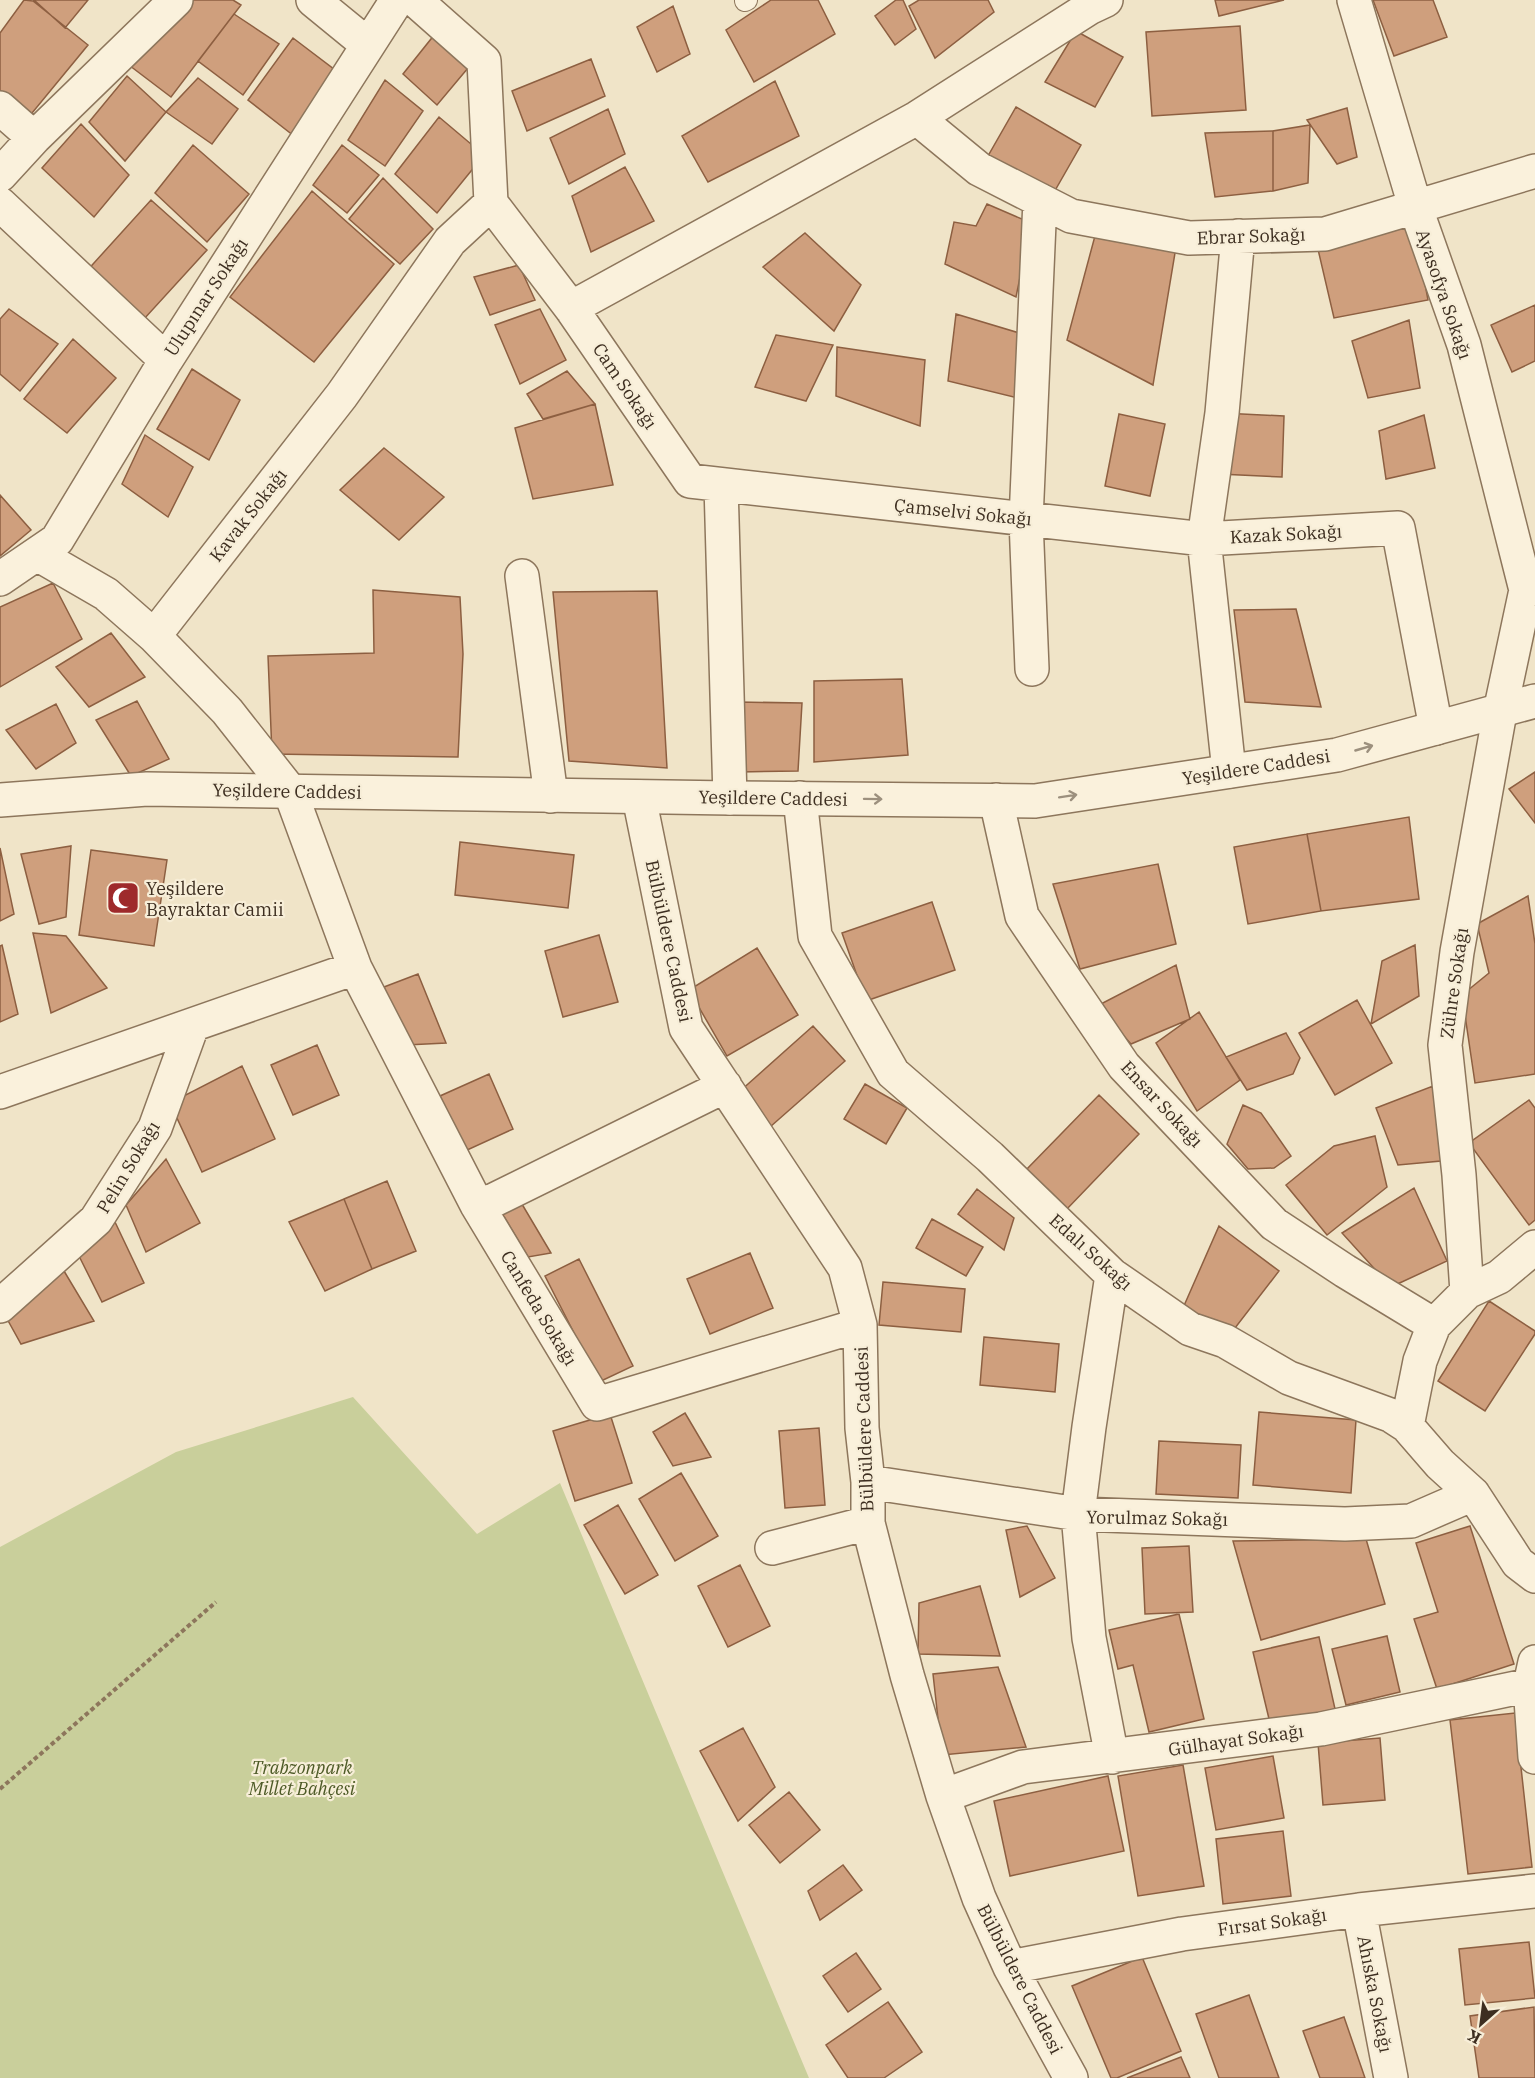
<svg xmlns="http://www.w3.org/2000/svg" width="1535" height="2078" viewBox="0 0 1535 2078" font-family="'IBM Plex Serif',serif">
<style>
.green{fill:#c9cf9b}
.building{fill:#cf9f7d;stroke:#8d5f41;stroke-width:1.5}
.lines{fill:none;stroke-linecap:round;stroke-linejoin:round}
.service-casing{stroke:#8d765c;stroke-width:22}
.minor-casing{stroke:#8d765c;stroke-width:36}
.tertiary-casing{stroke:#8d765c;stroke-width:36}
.path{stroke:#8d765c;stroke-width:4;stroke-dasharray:4.5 3;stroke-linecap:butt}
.service{stroke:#faf1dc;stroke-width:20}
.minor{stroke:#faf1dc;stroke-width:33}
.tertiary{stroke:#faf1dc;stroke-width:33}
.oneway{stroke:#9c907e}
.labels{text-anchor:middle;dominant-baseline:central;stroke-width:4.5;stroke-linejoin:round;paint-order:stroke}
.street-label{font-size:18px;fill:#3d2e20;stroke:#f7eed8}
.poi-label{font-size:18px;fill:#3d2e20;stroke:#f7eed8;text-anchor:start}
.park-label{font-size:18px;font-style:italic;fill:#4d5a26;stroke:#f7eed8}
</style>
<rect width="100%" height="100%" fill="#f0e4c8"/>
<path class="green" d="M353,1397L477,1534L560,1483L809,2078H0V1547L176,1452Z"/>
<path class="building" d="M24,0L33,1L88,45L23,124L0,105V33Z
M34,0H88L65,28Z
M176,0H233L241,5L171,97L117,56Z
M771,0H818L835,34L754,82L726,30Z
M896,0H903L916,29L895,45L875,16Z
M919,0H988L994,12L935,58L909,6Z
M1215,0H1284L1219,16Z
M1373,0H1433L1447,37L1394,56Z
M673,6L690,54L657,72L637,27Z
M234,14L279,44L243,95L198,61Z
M1240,26L1246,110L1152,116L1146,32Z
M1076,31L1123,57L1095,107L1045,82Z
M435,34L468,68L437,105L403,74Z
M293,38L339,73L294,136L248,100Z
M591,59L605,96L527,131L512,91Z
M127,76L166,112L125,161L89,122Z
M198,78L238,109L212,144L166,112Z
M385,80L423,111L385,166L348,140Z
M775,81L799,136L708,182L682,136Z
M1016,107L1081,145L1053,194L988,156Z
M1347,108L1357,157L1337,164L1307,120Z
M608,109L625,154L569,184L550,138Z
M439,117L484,155L437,213L395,174Z
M81,124L129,175L94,217L42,168Z
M1310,125L1308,183L1273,191V131Z
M1273,131V191L1215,197L1205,133Z
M193,145L249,194L207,242L155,193Z
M342,145L379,175L347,213L313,185Z
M625,167L654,221L591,252L572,196Z
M383,178L433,229L400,264L349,219Z
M312,191L394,264L314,362L230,297Z
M151,200L207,250L134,330L84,274Z
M987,204L1031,223L1016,297L945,264L954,222L976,226Z
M1099,221L1178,235L1153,385L1067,340Z
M1414,224L1428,300L1334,318L1317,245Z
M805,233L861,285L834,331L763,267Z
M519,265L535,300L490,315L474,277Z
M1535,305V361L1512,372L1491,325Z
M9,309L58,344L20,391L0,374V319Z
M540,309L566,360L520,384L495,325Z
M956,314L1026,335L1022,399L948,381Z
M1409,320L1420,388L1368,398L1352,341Z
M776,335L833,345L806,401L755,387Z
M73,339L116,378L67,433L24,399Z
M837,347L925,360L920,426L836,396Z
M192,369L240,400L209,460L157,429Z
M567,371L595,404L543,419L527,394Z
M595,404L613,485L533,499L515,428Z
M1222,413L1284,416L1282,477L1219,474Z
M1119,414L1165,424L1150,496L1105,486Z
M1424,415L1435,468L1386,479L1379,431Z
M145,435L193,467L168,517L122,484Z
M384,448L444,497L399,540L340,490Z
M0,495L31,530L0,556Z
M53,583L82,639L0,687V607Z
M373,590L460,597L463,654L458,757L272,754L268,656L374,653Z
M657,591L667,768L569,761L553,592Z
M1296,609L1321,707L1245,702L1234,610Z
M111,633L145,677L89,707L56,667Z
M902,679L908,755L814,762V681Z
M137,701L169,759L131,776L96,720Z
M738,702L802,703L798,771L739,772Z
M56,704L76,743L36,769L6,730Z
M1535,772V823L1509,789Z
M1409,817L1419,899L1321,911L1307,834Z
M1307,834L1321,911L1248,924L1234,847Z
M460,842L574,855L568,908L455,895Z
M71,846L66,917L39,924L21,854Z
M0,848L14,914L0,921Z
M91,850L167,860L154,946L79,935Z
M1158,864L1176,944L1080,969L1053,884Z
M1528,896L1535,944V1074L1475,1083L1462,995L1489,973L1477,924Z
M932,902L955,970L866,1001L842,933Z
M33,933L66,936L107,988L51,1013Z
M599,935L618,1002L563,1017L545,951Z
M2,945L18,1014L0,1022V946Z
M1415,945L1419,996L1371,1024L1382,961Z
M757,948L798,1015L727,1056L689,990Z
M1176,965L1190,1019L1131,1044L1097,1006Z
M418,974L446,1043L406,1045L384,987Z
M1357,1000L1392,1063L1335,1095L1299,1033Z
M1199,1012L1240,1080L1197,1111L1156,1043Z
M813,1026L845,1061L770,1127L739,1092Z
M1286,1033L1300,1058L1293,1074L1247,1090L1226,1057Z
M317,1045L339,1095L293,1115L271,1065Z
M242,1066L275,1139L202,1172L170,1103Z
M489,1074L513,1129L465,1151L440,1096Z
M865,1084L907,1108L886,1144L844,1119Z
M1433,1086L1441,1161L1398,1165L1376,1108Z
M1099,1095L1139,1134L1066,1210L1025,1171Z
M1529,1100L1535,1108V1220L1529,1225L1469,1143Z
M1243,1105L1261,1113L1291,1156L1274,1168L1248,1169L1227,1144Z
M1375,1136L1387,1187L1327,1235L1286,1185L1334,1146Z
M166,1159L200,1223L146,1252L126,1205Z
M387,1181L416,1251L372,1269L344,1199Z
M1414,1188L1447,1261L1391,1287L1342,1233Z
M513,1189L551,1253L528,1257L494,1200Z
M977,1189L1014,1218L1004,1250L958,1214Z
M344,1199L372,1269L325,1291L289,1222Z
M932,1219L983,1247L966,1276L916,1248Z
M115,1222L144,1283L102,1302L77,1252Z
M1219,1226L1279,1271L1225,1341L1183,1308Z
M750,1253L773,1308L710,1334L687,1279Z
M579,1259L633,1366L599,1382L545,1276Z
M64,1271L94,1321L21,1344L6,1317Z
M883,1282L965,1289L961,1332L879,1325Z
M1489,1301L1535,1331V1334L1485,1411L1438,1381Z
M984,1337L1059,1344L1055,1392L980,1385Z
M1259,1412L1356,1420L1351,1493L1253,1485Z
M685,1413L711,1457L673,1466L653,1432Z
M610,1414L632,1483L575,1501L553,1431Z
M819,1428L825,1505L785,1508L779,1431Z
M1159,1441L1241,1445L1238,1498L1156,1494Z
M681,1473L718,1536L675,1561L639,1499Z
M618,1505L658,1575L625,1594L584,1525Z
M1027,1526L1055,1578L1020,1597L1006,1530Z
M1470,1526L1514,1664L1437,1689L1414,1619L1438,1612L1416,1543Z
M1366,1539L1385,1604L1261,1640L1233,1541Z
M1189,1546L1193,1612L1145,1614L1142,1548Z
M740,1565L770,1626L728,1647L698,1586Z
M980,1586L1000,1656L918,1654L919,1603Z
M1179,1614L1204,1719L1149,1732L1133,1665L1118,1669L1109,1630Z
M1387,1636L1400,1692L1346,1705L1332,1649Z
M1319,1637L1335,1709L1270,1723L1253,1652Z
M998,1667L1026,1747L942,1755L933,1674Z
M1515,1713L1532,1867L1468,1874L1450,1720Z
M743,1728L775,1787L738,1821L700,1751Z
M1380,1738L1385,1800L1323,1805L1318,1743Z
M1273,1756L1284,1818L1216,1830L1205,1768Z
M1183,1765L1204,1886L1138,1896L1118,1776Z
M1108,1776L1124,1851L1010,1876L994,1801Z
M789,1792L820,1830L780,1863L749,1825Z
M1283,1831L1291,1896L1223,1904L1216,1839Z
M843,1865L862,1890L820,1920L808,1891Z
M1529,1942L1535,1998L1465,2005L1459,1949Z
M856,1953L881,1989L848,2012L823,1976Z
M1142,1957L1181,2051L1117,2078H1111L1072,1986Z
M1249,1995L1279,2078H1219L1196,2014Z
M888,2002L922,2052L884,2078H848L826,2045Z
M1534,2007L1535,2078H1479L1470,2016Z
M1344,2017L1365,2078H1320L1303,2031Z
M1181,2057L1190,2078H1127Z"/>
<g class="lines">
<g class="service-casing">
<path id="service" d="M745,1L747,0"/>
</g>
<g class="minor-casing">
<path id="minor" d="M313,0L368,45
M415,0L484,61L491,203L571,308L690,481L1204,539L1222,413L1238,236
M1354,0L1415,206L1464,345L1526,590
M0,108L34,138L0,175
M917,118L979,169L1071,216L1189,238L1325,234L1535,171
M34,138L176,0
M0,204L166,360
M571,308L917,118L1089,8L1106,0
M721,485L730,798
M522,576L551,796
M0,579L57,540L166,360L397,0
M154,636L342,395L450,241L491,203
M1032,669L1026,520L1040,200
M1229,771L1204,539L1398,528L1436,728
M639,797L686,1028L845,1268L860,1325L862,1428L868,1482V1523L907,1675L943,1796L979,1898L1010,1967L1071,2078
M800,798L815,936L893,1073L990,1157L1112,1275L1190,1329L1225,1341L1289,1378L1390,1415L1407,1426L1440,1464L1473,1494L1518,1563L1535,1576
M996,800L1022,916L1124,1066L1274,1224L1345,1271L1434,1325
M355,968L477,1205L597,1404L860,1325
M0,1092L355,968L290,791L227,711L154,636L106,594L37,554
M477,1205L494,1200L725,1086
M1467,1292L1459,1175L1445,1045L1457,952L1500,712L1526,590L1535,588
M0,1306L96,1220L155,1128L192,1026
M1407,1426L1420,1361L1434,1325L1467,1292L1499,1277L1535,1247
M868,1482L1078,1514L1089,1427L1112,1275
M772,1548L868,1523
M1535,1662L1530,1685L1535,1757
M1112,1757L1089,1638L1078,1514L1345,1524L1411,1521L1473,1494
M943,1796L1023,1767L1321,1729L1530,1685
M1359,1910L1391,2078
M1010,1967L1182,1934L1359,1910L1535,1891"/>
</g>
<g class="tertiary-casing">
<path id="tertiary" d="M0,800L147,789L730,798L1035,801L1337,755L1535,701"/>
</g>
<path class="path" d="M0,1789L216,1602"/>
<use href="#service" class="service"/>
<use href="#minor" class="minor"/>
<use href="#tertiary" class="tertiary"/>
</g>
<defs><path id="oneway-shaft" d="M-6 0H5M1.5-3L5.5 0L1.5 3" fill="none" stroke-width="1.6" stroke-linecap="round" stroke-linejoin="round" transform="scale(1.5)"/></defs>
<g class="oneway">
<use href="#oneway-shaft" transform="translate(1364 748) rotate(-16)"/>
<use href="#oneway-shaft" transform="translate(1068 796) rotate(-9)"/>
<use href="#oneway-shaft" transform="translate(873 799) rotate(1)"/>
</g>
<defs>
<g id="mosque-square" transform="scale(1.725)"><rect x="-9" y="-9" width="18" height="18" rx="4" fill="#9e2a2b" stroke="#f7eed8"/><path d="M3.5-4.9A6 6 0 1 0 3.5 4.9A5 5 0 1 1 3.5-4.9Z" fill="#fff"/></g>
</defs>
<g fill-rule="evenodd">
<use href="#mosque-square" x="123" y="898"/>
</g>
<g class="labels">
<g class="street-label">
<text transform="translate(1251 236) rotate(-2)">Ebrar Sokağı</text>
<text transform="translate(1444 294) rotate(71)">Ayasofya Sokağı</text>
<text transform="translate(206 297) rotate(-57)">Ulupınar Sokağı</text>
<text transform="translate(625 386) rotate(56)">Cam Sokağı</text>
<text transform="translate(963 512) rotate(6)">Çamselvi Sokağı</text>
<text transform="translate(248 515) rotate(-52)">Kavak Sokağı</text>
<text transform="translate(1286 534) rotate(-3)">Kazak Sokağı</text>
<text transform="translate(1256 767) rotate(-9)">Yeşildere Caddesi</text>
<text transform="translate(287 791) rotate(1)">Yeşildere Caddesi</text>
<text transform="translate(773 798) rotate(1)">Yeşildere Caddesi</text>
<text transform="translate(669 941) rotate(78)">Bülbüldere Caddesi</text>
<text transform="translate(1454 983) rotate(-82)">Zühre Sokağı</text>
<text transform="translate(1162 1104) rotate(47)">Ensar Sokağı</text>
<text transform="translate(128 1167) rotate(-59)">Pelin Sokağı</text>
<text transform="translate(1091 1252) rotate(42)">Edalı Sokağı</text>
<text transform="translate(539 1308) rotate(59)">Canfeda Sokağı</text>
<text transform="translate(864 1429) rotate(-92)">Bülbüldere Caddesi</text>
<text transform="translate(1157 1518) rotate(1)">Yorulmaz Sokağı</text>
<text transform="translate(1236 1740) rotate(-8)">Gülhayat Sokağı</text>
<text transform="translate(1272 1922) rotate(-8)">Fırsat Sokağı</text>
<text transform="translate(1020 1979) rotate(63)">Bülbüldere Caddesi</text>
<text transform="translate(1375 1994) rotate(79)">Ahıska Sokağı</text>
</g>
<g class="poi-label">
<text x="146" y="888">Yeşildere<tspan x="146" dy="21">Bayraktar Camii</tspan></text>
</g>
<g class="park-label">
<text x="302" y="1767">Trabzonpark<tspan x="302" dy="21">Millet Bahçesi</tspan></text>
</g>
</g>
<g transform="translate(1481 2024) rotate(208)" stroke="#f7eed8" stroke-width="4.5" paint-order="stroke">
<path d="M0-4.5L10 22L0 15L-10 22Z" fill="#3d2e20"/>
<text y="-9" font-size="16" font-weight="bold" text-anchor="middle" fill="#3d2e20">K</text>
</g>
</svg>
